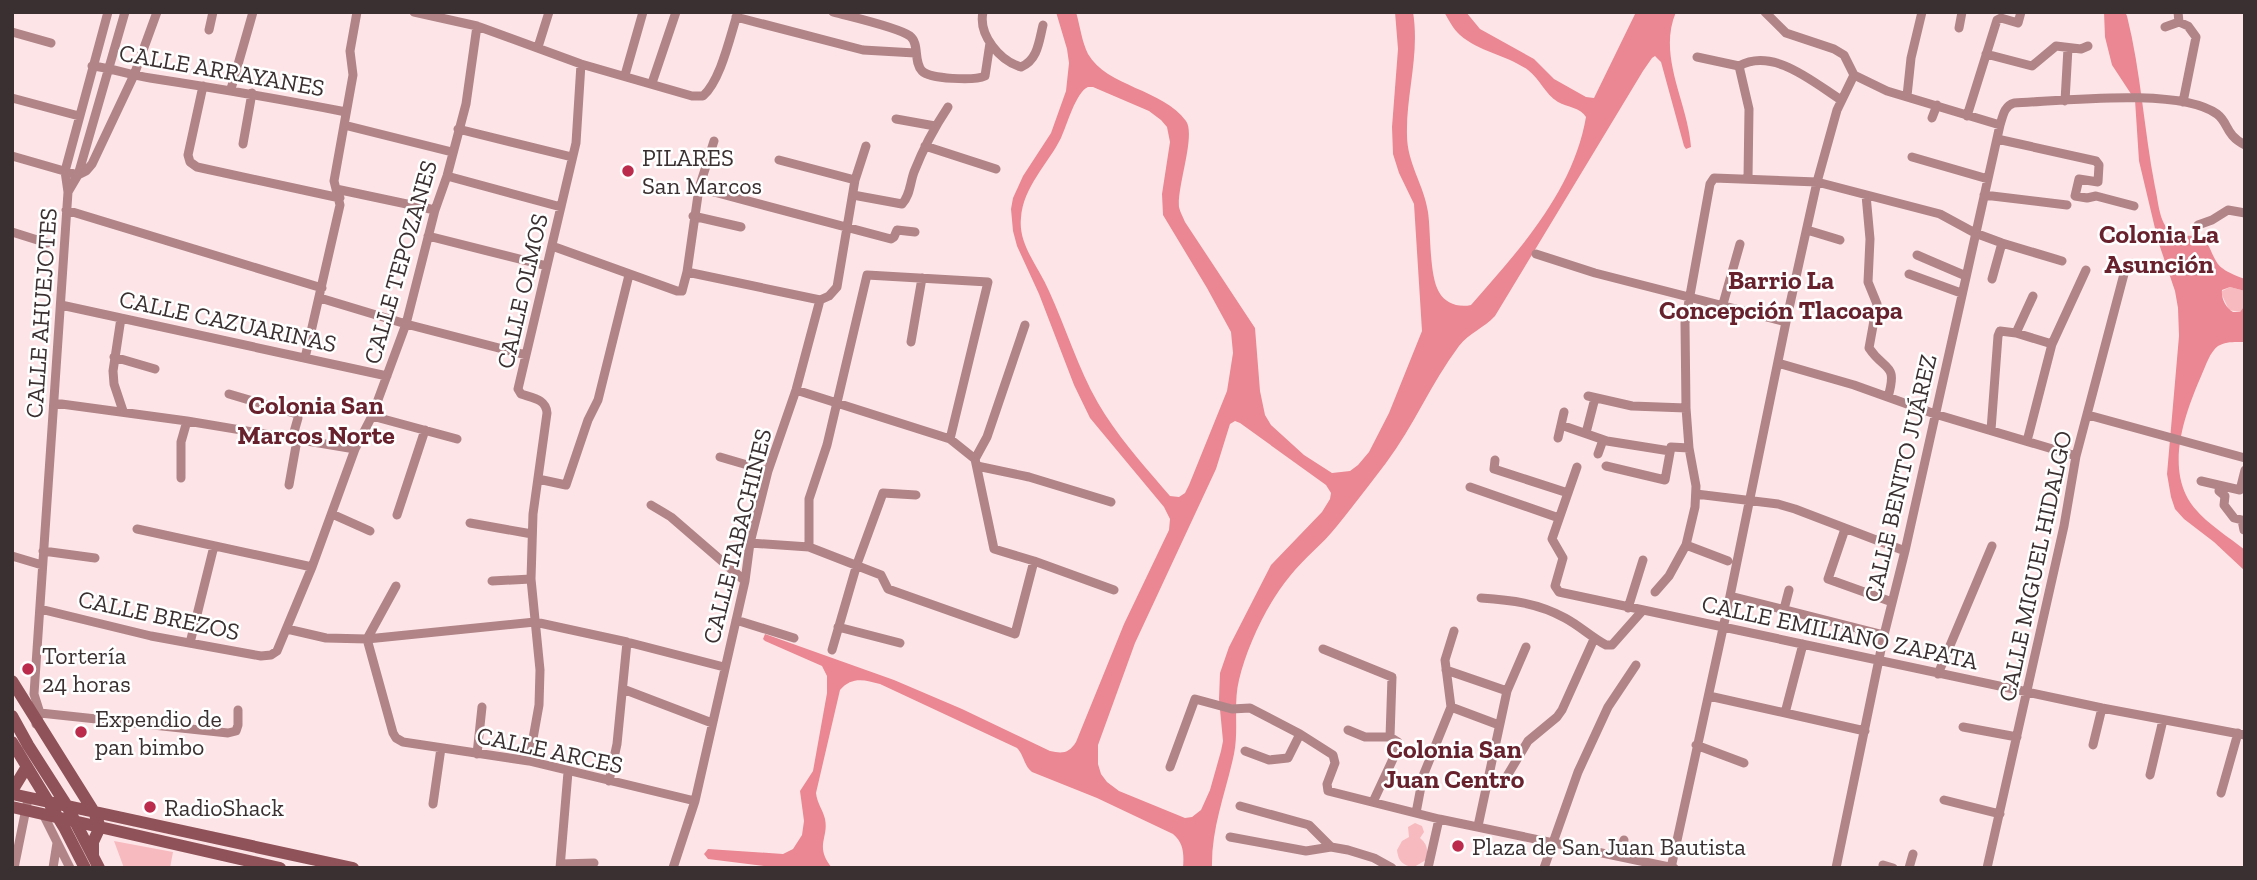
<svg xmlns="http://www.w3.org/2000/svg" width="2257" height="880" viewBox="0 0 2257 880" font-family="'Zilla Slab',serif">
<style>
.green{fill:#f7babf}
.water{fill:#ea8792;fill-rule:evenodd}
.lines{fill:none;stroke-linecap:round;stroke-linejoin:round}
.street{stroke:#b18488;stroke-width:9}
.secondary{stroke:#905259;stroke-width:12}
.poi-dot{fill:#bb2b4c;stroke:#fff;stroke-width:2.5}
.labels{text-anchor:middle;dominant-baseline:central;stroke-width:5;stroke-linejoin:round;paint-order:stroke}
.street-label{font-size:24px;fill:#3b3031;stroke:#fff}
.poi-label{font-size:24px;fill:#3b3031;stroke:#fff;text-anchor:start}
.neighbourhood-label{font-size:26px;font-weight:bold;fill:#68222e;stroke:#fff}
</style>
<rect width="100%" height="100%" fill="#fde5e7"/>
<path class="green" d="M2230,287L2245,291V305L2240,312L2229,310L2222,295V291Z
M1415,823L1422,826L1424,832L1420,838C1428,845 1428,850 1426,860L1414,867C1403,866 1398,861 1397,850L1402,841L1409,837L1408,827Z
M114,841L173,852L170,868H124Z"/>
<path class="water" d="M1056,12H1076C1080,26 1082,42 1088,54C1107,87 1163,89 1186,121C1196,135 1177,186 1179,207C1180,212 1183,217 1185,222L1255,328L1260,391L1265,415L1271,425L1304,455L1332,473L1350,471L1358,465L1369,452L1389,413L1422,331L1414,204L1399,173L1393,154L1392,127L1398,49L1395,12H1413C1420,54 1406,94 1407,135C1407,163 1424,185 1428,212C1431,233 1429,275 1439,292C1445,303 1458,308 1471,305C1519,250 1573,192 1586,117C1581,108 1567,107 1558,102C1545,94 1540,79 1528,70C1507,55 1479,52 1460,35C1453,29 1449,20 1444,12H1466L1480,29L1534,59L1554,79L1586,97L1594,98L1636,12H1676C1657,56 1688,103 1691,147L1686,149L1684,146L1661,62L1655,56L1652,58L1643,71L1495,316C1484,328 1469,333 1459,346C1431,383 1414,426 1386,463C1370,484 1354,505 1337,526C1323,544 1304,558 1290,576C1268,602 1247,646 1239,680C1233,704 1239,730 1234,754C1226,792 1211,828 1212,868H1183C1184,855 1184,843 1173,834L1097,798L1032,772C1024,766 1024,755 1017,748L880,684C865,680 852,676 840,690L816,793C817,803 823,810 825,819C829,838 814,846 832,868H780L708,859L704,854L708,849L783,854L793,849L802,835L804,821L800,791L813,771L827,693V676L822,666L765,641L763,639L765,634L894,680L962,709L1050,751C1063,754 1069,753 1076,742L1124,624L1169,530L1170,519L1164,507L1090,418L1074,385L1039,294L1017,246L1013,231L1011,209L1013,198L1023,176L1051,133L1066,91L1069,63L1067,49ZM1088,87H1093L1149,111L1161,120L1167,127L1170,142L1162,194L1163,215L1207,288L1231,332L1233,353L1227,391L1189,485L1185,493L1179,497L1170,496L1163,488C1140,461 1116,434 1098,403C1078,368 1066,328 1049,291C1039,267 1018,245 1021,218C1023,187 1048,164 1061,138C1067,125 1076,92 1088,87ZM1235,421L1240,423L1326,485L1331,493L1330,499L1322,512L1271,565L1229,647L1220,673L1219,699L1223,741L1221,751L1210,790L1201,810L1192,817L1185,818L1119,791L1107,782L1101,774L1098,764V745L1135,643L1216,469L1230,424Z
M2104,12H2125L2127,16C2141,72 2144,130 2155,187C2158,199 2159,220 2168,229C2177,239 2192,234 2204,237C2219,264 2212,267 2245,279V291L2230,287L2222,290C2221,299 2226,308 2233,312H2240L2245,305V342C2236,342 2226,341 2218,346C2210,352 2206,365 2202,374C2187,409 2168,457 2186,495C2197,518 2225,534 2245,550V571L2214,542L2184,519L2175,509L2171,497L2167,474L2179,336L2178,308L2175,291L2158,241L2139,161L2135,100L2112,65L2105,37Z"/>
<g class="lines">
<path class="street" d="M414,12L477,26L581,64L692,96H703C721,80 730,36 738,12
M833,12C851,17 897,27 910,36C920,44 913,61 922,71C930,79 974,81 985,76L990,43
M983,12C978,35 1000,61 1021,67C1038,60 1039,41 1043,25
M1765,12L1786,33L1834,49L1844,55L1854,75
M2178,12L2179,22L2188,26L2196,37L2183,102
M736,17L863,50L915,53
M2165,27L2179,22
M1959,28L1962,12
M209,30L213,12
M12,32L51,43
M538,47L549,12
M1986,54L2032,66L2056,46L2081,49L2088,46
M1697,57L1739,66
M92,66C112,68 130,75 150,78C215,88 280,99 346,112
M1739,66C1773,47 1813,82 1841,100
M1739,66L1749,109L1748,178
M625,75L643,12
M1854,75L1887,91L2000,125
M652,83L676,12
M203,86L188,155L190,162L197,167L340,198
M231,89L253,12
M1907,96L1911,58L1922,12
M12,98L79,116
M2065,101L2068,48
M1967,116L1997,20L2001,18L2018,23L2021,12
M1932,118L1937,105
M896,119L935,126
M344,125L452,152
M458,129L572,157
M1997,139L2096,161L2099,165L2098,182L2079,179L2075,196L2087,198L2096,196L2134,206
M243,144L252,93
M925,146L996,169
M12,156L78,175
M1912,157L1988,179
M779,160L855,180
M78,175L86,171L92,164L134,75L157,12
M447,176L561,207
M699,188L891,239L894,237L897,230L915,232
M336,189L435,210
M68,192L78,175L125,12
M853,195L902,204C910,196 910,183 914,172C923,149 934,128 948,107
M1866,195L1870,239L1868,282L1877,304L1869,348C1885,372 1898,362 1888,397
M1984,195L2067,205
M66,210L322,288
M693,216L741,227
M2198,225L2212,220L2228,210L2245,213
M1807,230L1840,240
M12,232L47,243
M428,236L547,266
M552,246L677,291H682L687,272L820,300
M1536,254L1595,273L1786,322
M1917,255L1966,276
M687,272L699,188L714,141
M1909,274L1961,293
M1992,279L2002,243
M320,298L406,324L526,355
M1723,304L1740,244
M61,305L387,376
M121,318L113,371L114,384L123,411
M2016,333L2033,296
M911,342L922,278
M114,357L155,369
M305,358L340,205L334,181L353,75L350,51L357,12
M1778,363L1854,385L1935,414L2076,456
M796,390L950,439L975,459L994,549L1034,561L1114,590
M229,394L297,414L298,418L292,439
M1588,396L1632,406L1686,408
M54,403L187,421L355,449
M2088,415L2245,458
M372,416L457,439
M1561,425L1607,441L1670,451
M1991,430L1998,336L2000,331L2016,333L2052,344
M1586,433L1595,398
M1558,438L1564,412
M2027,441L2052,344L2086,270
M1598,454L1603,440
M720,457L768,471
M975,459L987,437L1025,325
M1495,460L1494,469L1568,493
M977,466L1029,477L1111,502
M1606,466L1665,480L1671,447L1689,448
M1577,467L1552,539L1563,558L1555,586L1559,592L2102,708L2245,735
M181,478V442L187,421
M538,479L566,485L588,420L598,400L629,275
M2201,481L2240,490L2245,470
M289,485L297,440
M2220,486L2219,491L2225,496L2224,505L2234,518L2242,520L2244,530
M1470,487L1559,518
M1696,494L1778,504L1795,509L1905,551
M651,505L671,517L745,581
M332,514L370,531
M397,515L425,430
M470,523L532,534
M137,529L312,567
M1845,529L1828,579L1892,602
M750,543L809,547L881,575L888,589L1015,634L1034,561
M1686,545L1728,561
M809,547V499L827,445L867,275L988,282L950,439
M43,551L95,558
M12,556L42,565
M492,581L531,579
M396,586L367,639L393,733L396,738L403,742L529,761L695,801
M1655,592L1669,576L1686,545L1695,507L1696,486L1689,448L1686,408L1685,323L1710,184L1714,178L1817,182L1940,214L1975,233L2002,243L2062,261
M1730,596L1884,635
M1481,598C1511,600 1538,603 1565,618C1580,626 1591,637 1606,645H1612L1643,610
M1628,608L1643,560
M40,609L151,636L261,656L271,655L277,651L312,567L355,449L372,416L406,324L435,210L447,176L466,104L477,26
M1784,609L1789,590
M736,620L794,638
M838,627L900,643
M287,629L326,638L367,639L535,622L627,642L724,667
M190,643L214,546
M1323,649L1392,677L1390,737L1398,742L1399,746L1373,802
M832,650L857,564L883,493L916,495
M1446,670L1507,691
M1938,674L1992,546
M623,689L712,723
M1709,696L1865,731
M1451,707L1499,725
M40,713L228,733L236,731L238,725V710
M1785,713L1803,644
M36,724L40,713L34,694L68,192L65,171L108,12
M1963,727L2017,737
M1348,730L1365,737H1390
M1696,745L1744,763
M2093,745L2102,708
M1245,751L1269,760L1288,758L1300,734
M477,754L482,707
M529,761L539,705L540,670L531,579L533,514L547,413C546,399 533,398 521,394L518,389L576,143L581,64
M1170,767L1195,699L1232,709L1250,708L1300,734L1333,755L1335,763L1327,784L1328,791L1439,819L1674,868
M2150,775L2163,720
M1487,779L1504,781L1528,741L1557,717L1562,710L1594,639
M609,781L617,744L627,642
M2221,793L2238,733
M1944,800L2000,814
M433,804L441,748
M1240,806L1309,825L1331,847
M1416,813L1423,776L1451,707L1445,660L1454,631
M43,814L70,868
M1478,826L1507,691L1526,647
M1230,837L1306,851L1331,847L1348,850L1374,858L1392,868
M1618,855L1624,840
M561,864L594,863
M1883,865L1893,868
M14,868L27,804
M53,868L57,843
M560,868L568,772
M673,868L695,801L745,581L750,543L768,471L796,390L820,300L829,296L837,287L855,180L866,146
M1428,868L1439,819
M1544,868L1578,772L1608,707L1636,665
M1671,868L1730,596L1786,322L1817,182L1837,110L1854,75
M1836,868L1884,635L1905,551L2000,125C2003,116 2004,106 2014,103C2061,101 2180,87 2217,114C2229,123 2225,135 2245,145
M1909,868L1913,854
M1987,868L2064,526L2076,456L2124,274"/>
<path class="secondary" d="M12,681L94,812L100,827L93,842V855
M12,716L28,745L67,806L99,868
M12,742L65,829L85,868
M12,791L26,768
M12,794L353,868
M12,807L280,868"/>
</g>
<g class="poi-dot">
<circle cx="628" cy="171" r="7"/>
<circle cx="28" cy="669" r="7"/>
<circle cx="81" cy="732" r="7"/>
<circle cx="150" cy="807" r="7"/>
<circle cx="1458" cy="846" r="7"/>
</g>
<g class="labels">
<g class="street-label">
<text transform="translate(222 70) rotate(10)">CALLE ARRAYANES</text>
<text transform="translate(400 262) rotate(-74)">CALLE TEPOZANES</text>
<text transform="translate(522 291) rotate(-77)">CALLE OLMOS</text>
<text transform="translate(41 313) rotate(-86)">CALLE AHUEJOTES</text>
<text transform="translate(228 321) rotate(12)">CALLE CAZUARINAS</text>
<text transform="translate(1900 478) rotate(-77)">CALLE BENITO JUÁREZ</text>
<text transform="translate(737 536) rotate(-76)">CALLE TABACHINES</text>
<text transform="translate(2035 566) rotate(-78)">CALLE MIGUEL HIDALGO</text>
<text transform="translate(159 615) rotate(12)">CALLE BREZOS</text>
<text transform="translate(1840 632) rotate(12)">CALLE EMILIANO ZAPATA</text>
<text transform="translate(550 750) rotate(12)">CALLE ARCES</text>
</g>
<g class="poi-label">
<text x="642" y="157">PILARES<tspan x="642" dy="28">San Marcos</tspan></text>
<text x="42" y="655">Tortería<tspan x="42" dy="28">24 horas</tspan></text>
<text x="95" y="718">Expendio de<tspan x="95" dy="28">pan bimbo</tspan></text>
<text x="164" y="807">RadioShack</text>
<text x="1472" y="846">Plaza de San Juan Bautista</text>
</g>
<g class="neighbourhood-label">
<text x="2159" y="234">Colonia La<tspan x="2159" dy="30">Asunción</tspan></text>
<text x="1781" y="280">Barrio La<tspan x="1781" dy="30">Concepción Tlacoapa</tspan></text>
<text x="316" y="405">Colonia San<tspan x="316" dy="30">Marcos Norte</tspan></text>
<text x="1454" y="749">Colonia San<tspan x="1454" dy="30">Juan Centro</tspan></text>
</g>
</g>
<rect width="2257" height="880" fill="none" stroke="#3b3031" stroke-width="28"/>
</svg>
